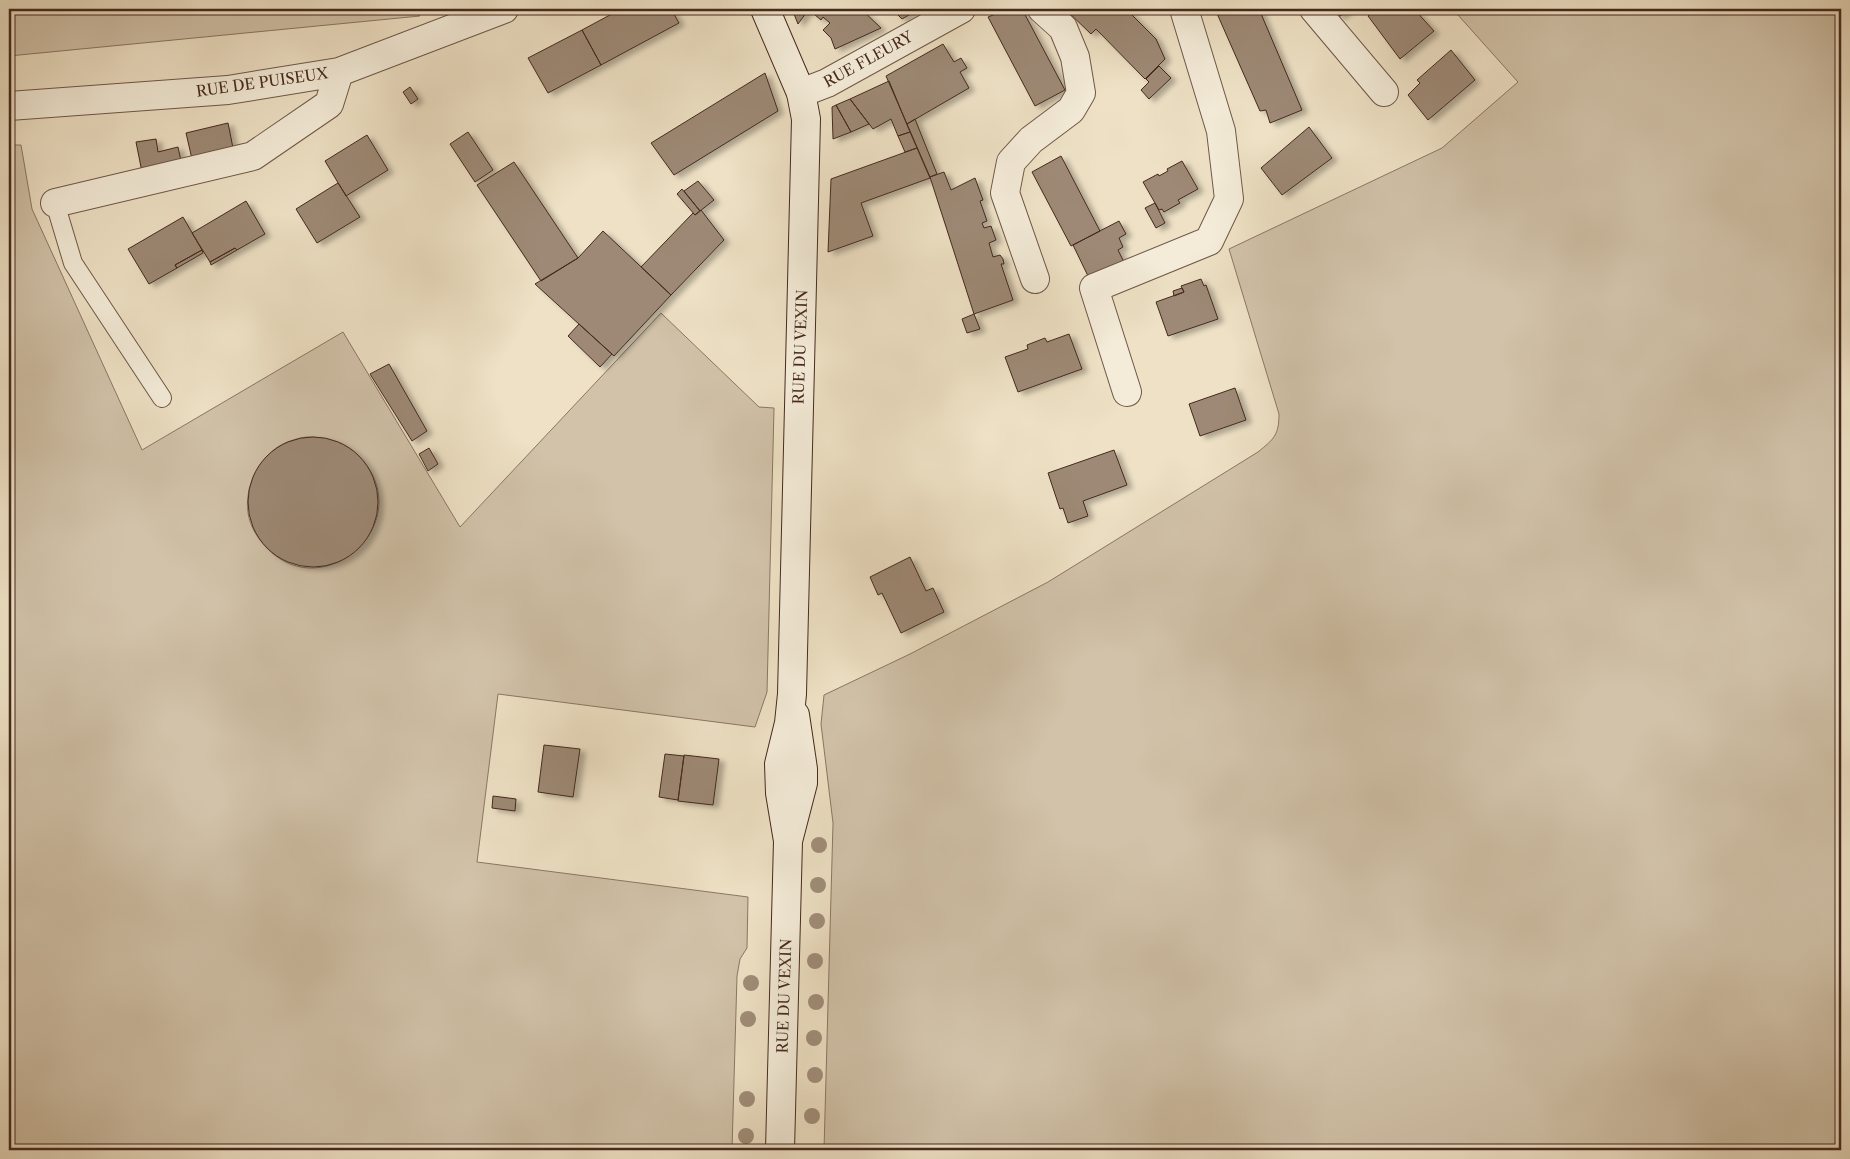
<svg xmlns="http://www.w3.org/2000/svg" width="1850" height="1159" viewBox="0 0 1850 1159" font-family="'Libre Caslon Text',serif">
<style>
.green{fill:#d1c2a9;stroke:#8b7664;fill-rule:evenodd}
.building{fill:#9d8975;stroke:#45291e;filter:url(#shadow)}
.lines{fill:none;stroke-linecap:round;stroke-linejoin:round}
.lane-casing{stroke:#6f5748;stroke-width:20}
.street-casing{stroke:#6f5748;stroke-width:30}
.secondary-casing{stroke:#45291e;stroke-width:30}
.lane{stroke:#f4ecd9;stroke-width:18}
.street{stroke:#f4ecd9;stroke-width:28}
.secondary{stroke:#f4ecd9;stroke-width:28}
.tree{fill:#a08d79}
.labels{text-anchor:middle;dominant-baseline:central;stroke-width:5;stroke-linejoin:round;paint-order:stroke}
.street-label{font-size:15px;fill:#45291e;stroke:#f4ecd9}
</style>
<defs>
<filter id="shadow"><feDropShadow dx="5.5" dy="3" stdDeviation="2.5" flood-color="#0004"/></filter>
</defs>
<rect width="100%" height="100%" fill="#eee1c5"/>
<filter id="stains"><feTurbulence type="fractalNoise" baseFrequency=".004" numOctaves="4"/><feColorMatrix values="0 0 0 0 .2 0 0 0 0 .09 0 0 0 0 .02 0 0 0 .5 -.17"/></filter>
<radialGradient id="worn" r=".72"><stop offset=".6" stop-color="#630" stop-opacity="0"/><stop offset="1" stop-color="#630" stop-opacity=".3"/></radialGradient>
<path class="green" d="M9,9H413L420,16L9,56Z
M1463,9H1841V1150H824L833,823L821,724L824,695L910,654L1048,582L1258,452C1274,439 1279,435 1279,414L1229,249L1442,148L1518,82L1458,15Z
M9,145H21L32,209L142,450L343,332L460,527L661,313L759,407L774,408L767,692L755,727L498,694L477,862L748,897L747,948L740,959L737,976L732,1150H9ZM306,437C330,437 348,443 363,461C420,528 310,618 256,534C238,507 250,468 275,449C284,442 295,439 306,437Z"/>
<path class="building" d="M621,9H671L679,23L601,65L582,30Z
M792,9H809L798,24Z
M808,9H861L881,28L835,49L831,38L823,30L830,23L823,17L821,20Z
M892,9H919L902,19Z
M1008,9H1022L1065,90L1035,106L988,17Z
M1065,9H1126L1156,39L1165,59L1145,79L1096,29L1091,34Z
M1215,9H1259L1302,110L1270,123L1266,110L1260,111Z
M1333,9H1349L1339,17Z
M1376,9H1414L1434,31L1400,59L1368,16Z
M582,30L601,65L548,93L528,58Z
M943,44L954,62L961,58L967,68L960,72L969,88L907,124L886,76Z
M1451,50L1475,80L1428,120L1408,95L1420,83L1417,80Z
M1159,66L1171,78L1149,99L1141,90L1149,82L1146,79Z
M765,73L778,111L674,175L651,143Z
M889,81L910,132L898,136L891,119L873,129L850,99Z
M410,87L418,99L411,104L403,92Z
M850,99L869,124L851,132L836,105Z
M836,105L851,132L833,139L832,107Z
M915,119L937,174L930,177L907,124Z
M228,123L233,148L192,159L186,133Z
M1309,127L1332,158L1282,195L1261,168Z
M468,132L493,170L475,182L450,144Z
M910,132L917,148L905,152L898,136Z
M367,135L388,170L346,196L325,161Z
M156,139L158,152L178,147L181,161L142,172L136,142Z
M917,148L930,178L861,203L873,236L828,252L831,179Z
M1061,156L1100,231L1071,246L1032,172Z
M1182,161L1198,189L1178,200L1180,203L1164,212L1162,209L1159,210L1143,182L1158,174L1159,176L1168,171L1167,169Z
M514,162L578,258L541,281L477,185Z
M944,172L951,190L975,178L983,200L980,201L987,221L982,223L984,228L991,226L996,240L989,243L993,257L1000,255L1003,259L1004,264H1001L1013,300L974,314L930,177Z
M698,181L714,200L700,211L684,191Z
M338,183L360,217L317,243L296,209Z
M682,189L700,211L695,215L677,194Z
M246,201L265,234L237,250L235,248L210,262L192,233Z
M1155,203L1165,223L1156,228L1145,208Z
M701,210L724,240L671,295L641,267L693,213L695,215Z
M183,217L202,250L175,265L177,268L149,284L128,249Z
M1119,221L1126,234L1119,238L1123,247L1118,250L1125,264L1088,276L1073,245Z
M603,231L671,295L614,356L535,284L578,258Z
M235,248L237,250L211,265L210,262Z
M202,250L203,253L177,268L175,265Z
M1201,279L1204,286L1206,285L1218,319L1168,336L1156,302L1184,292L1181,286Z
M1182,288L1184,292L1174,296L1173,291Z
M974,314L980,329L967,333L962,319Z
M579,324L612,354L600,367L568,336Z
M1069,334L1082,369L1018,392L1005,357L1028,349L1027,345L1045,338L1047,342Z
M389,364L427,431L412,441L370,374Z
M1235,388L1246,420L1200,436L1189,404Z
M248 502a65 65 0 1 1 130 0a65 65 0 1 1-130 0Z
M429,448L438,464L428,471L419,454Z
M1114,450L1127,485L1083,501L1088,516L1068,523L1063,508L1060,509L1048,473Z
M910,557L926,591L933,588L944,612L901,633L882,593L878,595L870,577Z
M544,745L580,749L573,797L538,792Z
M665,754L684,756L678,800L659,797Z
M684,755L719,759L713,805L678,801Z
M493,796L516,799L515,811L492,808Z"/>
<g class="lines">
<g class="lane-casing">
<path id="lane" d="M55,203L73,263L162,398"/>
</g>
<g class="street-casing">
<path id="street" d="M1314,9L1384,92
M801,93L827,83L961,9
M9,106L228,90L339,72L504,9
M55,203L253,156L329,104L339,72
M1035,279L1005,193L1011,162L1031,140L1071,110L1081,93L1075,57L1063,28L1042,9
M1127,392L1094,288L1209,241L1229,199L1221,131L1184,9"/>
</g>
<g class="secondary-casing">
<path id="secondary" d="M765,9L801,93L806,119L792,694L789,723L779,764L780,793L788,841
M780,1150L788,841L803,783V769L795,715"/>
</g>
<use href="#lane" class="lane"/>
<use href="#street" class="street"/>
<use href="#secondary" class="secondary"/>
</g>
<g class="tree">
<circle cx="819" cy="845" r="8"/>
<circle cx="818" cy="885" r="8"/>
<circle cx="817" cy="921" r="8"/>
<circle cx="815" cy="961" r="8"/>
<circle cx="751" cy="983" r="8"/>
<circle cx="816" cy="1002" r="8"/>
<circle cx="748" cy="1019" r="8"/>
<circle cx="814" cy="1038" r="8"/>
<circle cx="815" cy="1075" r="8"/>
<circle cx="747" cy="1099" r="8"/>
<circle cx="812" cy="1116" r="8"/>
<circle cx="746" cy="1136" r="8"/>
</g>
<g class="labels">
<g class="street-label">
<text transform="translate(868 59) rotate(-29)">RUE FLEURY</text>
<text transform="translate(262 82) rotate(-8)">RUE DE PUISEUX</text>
<text transform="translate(800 347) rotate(-88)">RUE DU VEXIN</text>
<text transform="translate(784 996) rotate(-88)">RUE DU VEXIN</text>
</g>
</g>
<rect width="1850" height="1159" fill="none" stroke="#eee1c5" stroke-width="30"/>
<rect x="10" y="10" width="1830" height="1139" fill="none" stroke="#45291e" stroke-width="2.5"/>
<rect x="15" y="15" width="1820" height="1129" fill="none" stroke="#45291e"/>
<rect width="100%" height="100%" filter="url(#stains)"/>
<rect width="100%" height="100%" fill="url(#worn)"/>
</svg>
